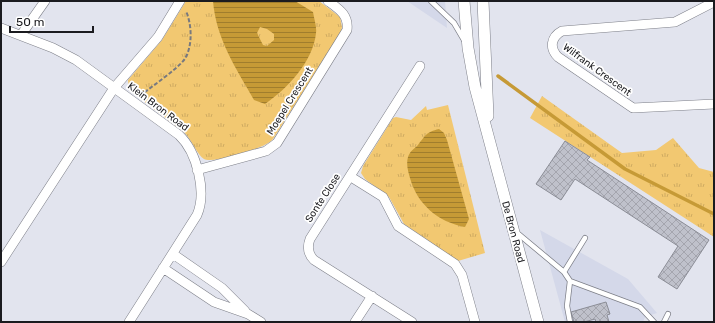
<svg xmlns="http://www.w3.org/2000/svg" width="715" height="323" viewBox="0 0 715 323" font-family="Rubik,sans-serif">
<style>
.built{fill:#d4d8e9}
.grass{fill:url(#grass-tufts)}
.water{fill:url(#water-rules);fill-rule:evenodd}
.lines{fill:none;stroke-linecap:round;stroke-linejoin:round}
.stream{stroke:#c69a36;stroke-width:3.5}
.building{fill:url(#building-cross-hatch);stroke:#8b8d96}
.service-casing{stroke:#7d7f88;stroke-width:6}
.minor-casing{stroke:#7d7f88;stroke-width:10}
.tertiary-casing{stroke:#7d7f88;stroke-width:12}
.path{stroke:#78797f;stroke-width:2;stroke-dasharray:4 2;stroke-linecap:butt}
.service{stroke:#fff;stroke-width:4.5}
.minor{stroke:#fff;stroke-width:9}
.tertiary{stroke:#fff;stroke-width:11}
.labels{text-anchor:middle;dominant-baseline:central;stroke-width:3.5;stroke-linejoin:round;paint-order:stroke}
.street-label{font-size:10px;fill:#1b1b1f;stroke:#fff}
</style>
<defs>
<pattern id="grass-tufts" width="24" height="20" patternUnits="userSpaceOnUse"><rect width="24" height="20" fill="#f2c871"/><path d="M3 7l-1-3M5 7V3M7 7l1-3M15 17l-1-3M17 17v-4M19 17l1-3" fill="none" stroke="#cfab61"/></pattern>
<pattern id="water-rules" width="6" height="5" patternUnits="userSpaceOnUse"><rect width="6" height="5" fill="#c69a36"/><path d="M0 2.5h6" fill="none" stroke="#a07d2d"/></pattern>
<pattern id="building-cross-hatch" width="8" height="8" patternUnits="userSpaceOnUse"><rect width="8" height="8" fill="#bfc1cb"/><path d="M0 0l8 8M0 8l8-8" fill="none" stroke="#a4a5ae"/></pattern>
</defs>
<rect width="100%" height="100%" fill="#e2e4ee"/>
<path class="built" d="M407,1H445L447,28Z
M540,230L628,279L657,313L645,317L643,322H565Z"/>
<path class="grass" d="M186,1H319L340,17L342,27L341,32L273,139C267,148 213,164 204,159C198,156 191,139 184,132L129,90L128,80L162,40Z
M542,96L622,153L656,150L673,138L699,168L714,172V237L530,118Z
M448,105L485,253L458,261L404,224L389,197L365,179L361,173L363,166L393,118L396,117L411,120L426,106L427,110Z"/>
<path class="water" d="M213,1H295L313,12C314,19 317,27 316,33C313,62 287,89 265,104L254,100C236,68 216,39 213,1ZM260,27L267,29L274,34V40L267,46L263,45L257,33Z
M439,129L444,133L447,140L469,219L465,227C438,222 417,204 410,178C408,171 406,164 408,157C410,151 414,149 418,145C425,136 426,132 439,129Z"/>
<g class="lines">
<path class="stream" d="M498,76L625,169L714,214"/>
</g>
<path class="building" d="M565,141L590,157L587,160L709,240L677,289L658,277L678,246L575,179L561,200L536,184Z
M606,302L610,314L607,315L609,322H596L595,319L584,322H574L571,312Z"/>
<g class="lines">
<g class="service-casing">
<path id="service" d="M431,1L454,23L464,40
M516,232L564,272L570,281L640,307L654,322
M564,272L585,238
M570,281L567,306L570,322
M664,322L668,314"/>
</g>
<g class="minor-casing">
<path id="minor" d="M714,2L675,22L562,31C551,37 549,48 558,57L633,108L714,104
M1,28L53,48L76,60L179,135C197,152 207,192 197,215L129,322
M21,35L45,1
M197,170L266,151L277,143L347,30C349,15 339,9 328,1
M351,177L383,197L398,226L455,264L462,275L475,322
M173,254L222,288L245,311
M1,262L114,88L158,37L180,1
M163,268L214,302L248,314L261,322
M355,322L372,296
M412,322L314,260C308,254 307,247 310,239L420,66"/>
</g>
<g class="tertiary-casing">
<path id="tertiary" d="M464,1L468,48L475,87L538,322
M483,1L488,116"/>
</g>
<path class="path" d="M140,96C152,86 175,71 184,60C193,47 192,25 186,11"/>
<use href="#service" class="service"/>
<use href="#minor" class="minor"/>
<use href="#tertiary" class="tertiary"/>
</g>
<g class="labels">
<g class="street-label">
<text transform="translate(597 70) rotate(36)">Wilfrank Crescent</text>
<text transform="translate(290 101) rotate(-58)">Moepel Crescent</text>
<text transform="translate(158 107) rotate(37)">Klein Bron Road</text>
<text transform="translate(323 198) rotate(-57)">Sonte Close</text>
<text transform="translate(513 232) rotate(75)">De Bron Road</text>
</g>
</g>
<rect width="715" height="323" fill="none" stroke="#1b1b1f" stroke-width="4"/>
<path d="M10 26v6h83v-6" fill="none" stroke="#1b1b1f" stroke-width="2"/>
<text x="16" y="26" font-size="12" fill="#1b1b1f" stroke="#ffffff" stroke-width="3" paint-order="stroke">50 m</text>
</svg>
